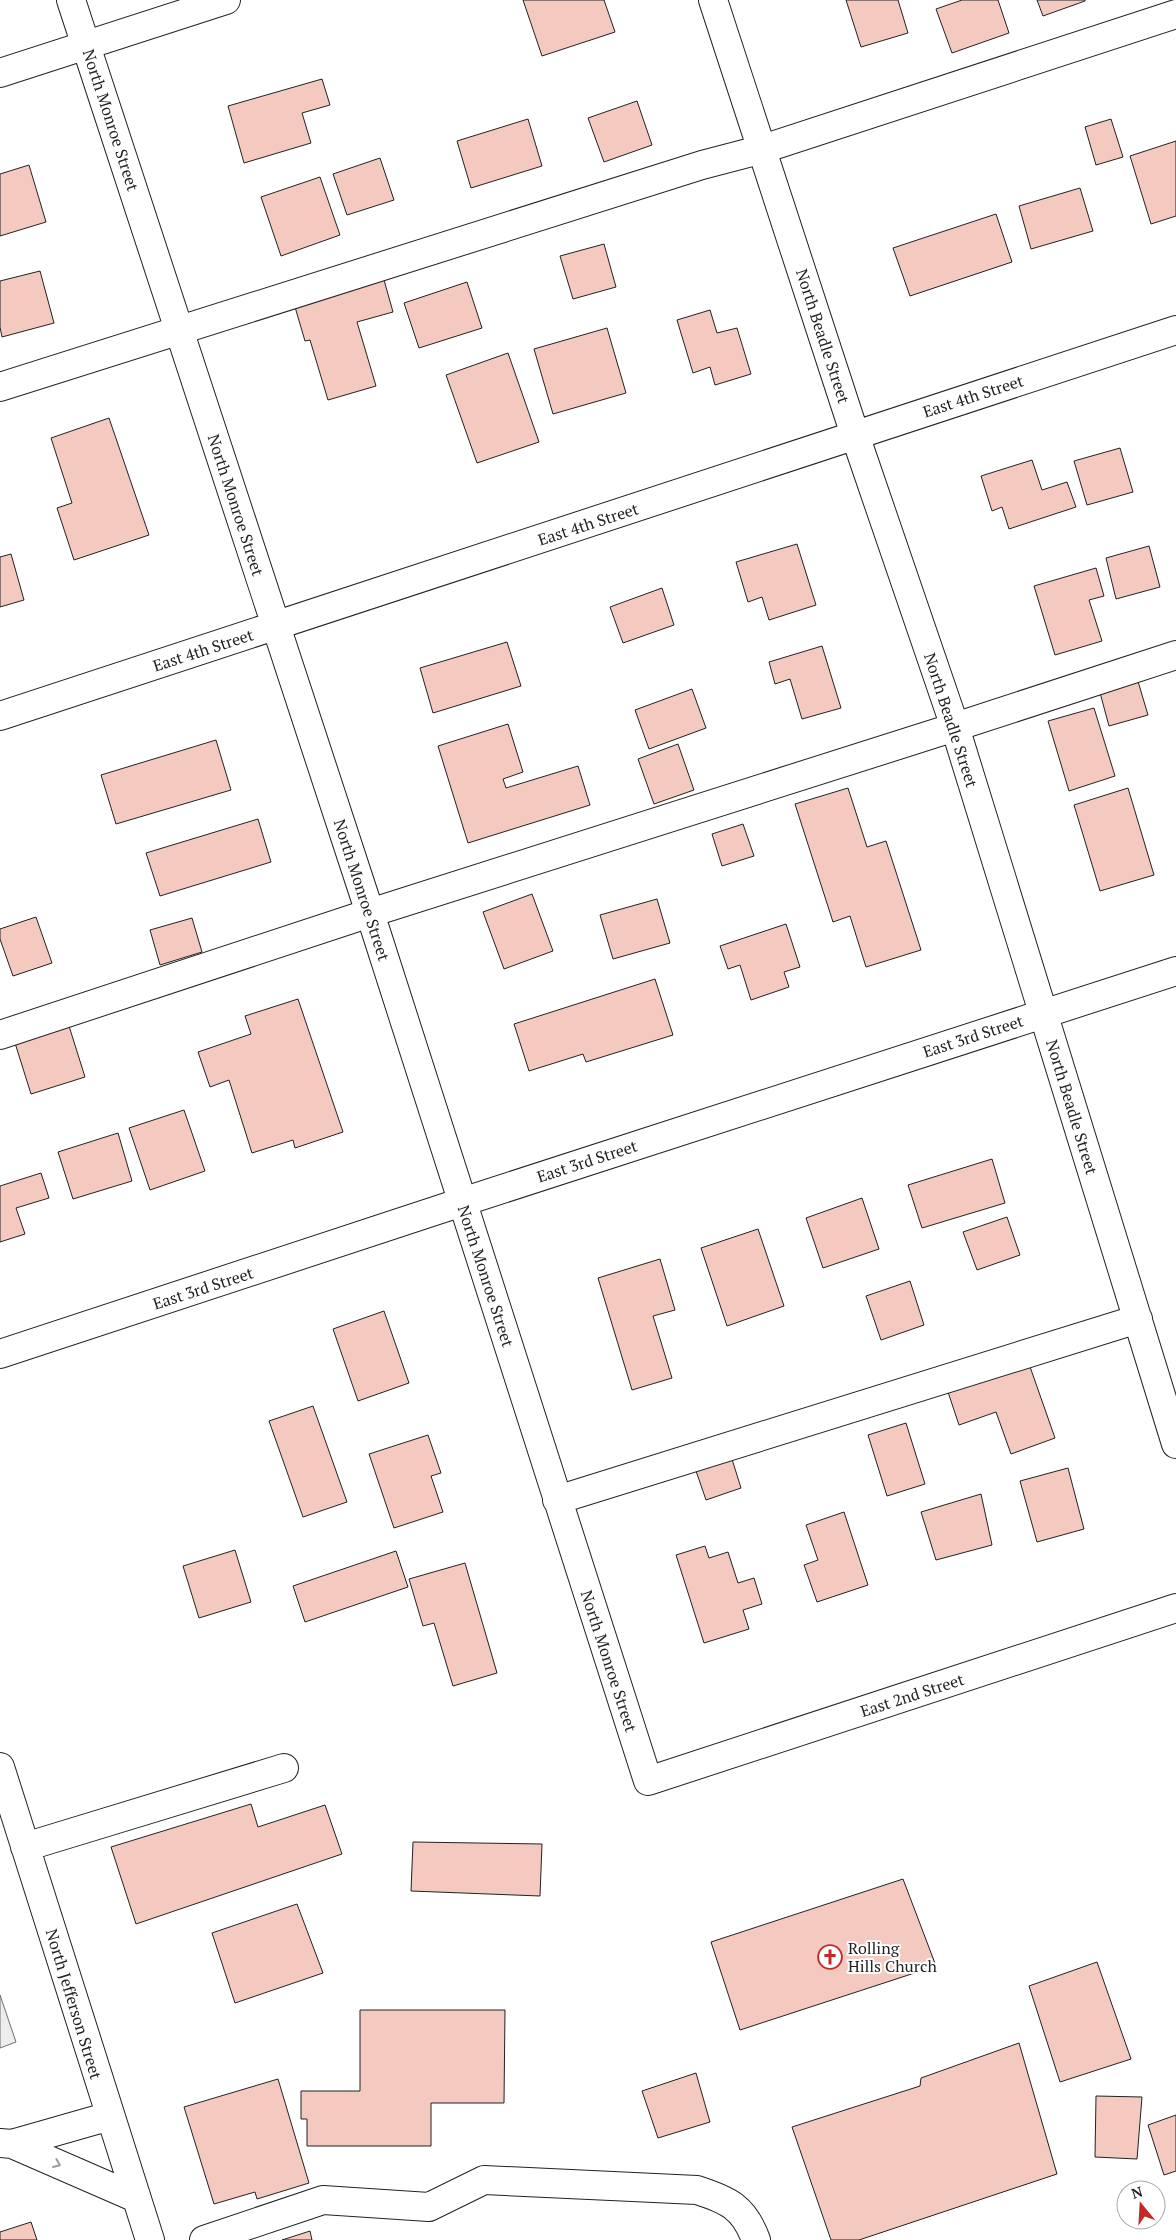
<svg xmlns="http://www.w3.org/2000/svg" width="1176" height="2240" viewBox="0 0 1176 2240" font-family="'PT Serif',serif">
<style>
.parking{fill:#ededed;stroke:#6f6f6f}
.building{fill:#f3c9c0;stroke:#222}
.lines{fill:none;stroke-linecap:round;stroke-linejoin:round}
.minor-casing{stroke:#222;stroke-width:30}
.minor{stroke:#fff;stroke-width:28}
.oneway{stroke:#9c9c9c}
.labels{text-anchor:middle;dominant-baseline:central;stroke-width:4;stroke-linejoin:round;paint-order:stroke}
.street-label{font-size:16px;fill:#222;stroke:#fff}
.poi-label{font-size:16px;fill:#222;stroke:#fff;text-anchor:start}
</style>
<rect width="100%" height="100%" fill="#fff"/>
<path class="parking" d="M0,1995L16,2042L0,2048Z"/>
<path class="building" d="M523,0H604L615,32L542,56Z
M846,0H898L908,33L861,47Z
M962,0H998L1009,33L952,53L936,9Z
M1037,0H1085V1L1043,16Z
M322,79L330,105L302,113L311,143L244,163L228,106Z
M637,101L652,145L604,162L588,118Z
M528,119L542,166L471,188L457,141Z
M1111,119L1123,157L1096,165L1085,127Z
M1176,141V216L1151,224L1130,156Z
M380,158L394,200L347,215L333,174Z
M29,165L46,222L0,236V174Z
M320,177L340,235L281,256L261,197Z
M1080,188L1093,231L1031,249L1019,206Z
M996,214L1012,262L910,296L893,248Z
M604,244L616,287L573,299L560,256Z
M40,271L54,323L2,337L0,327V281Z
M384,280L393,312L357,322L376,386L328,400L310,340L305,341L295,307Z
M467,282L482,328L419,348L404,303Z
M710,310L717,333L737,328L751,374L715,385L710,367L693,373L677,320Z
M607,328L626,393L553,414L534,349Z
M508,353L539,442L477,463L446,375Z
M109,418L149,535L74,560L57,508L72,503L51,438Z
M1120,448L1133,492L1087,505L1074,461Z
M1032,460L1042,490L1067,482L1076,507L1009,529L1002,507L992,511L981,476Z
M797,544L816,605L769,620L762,597L748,602L736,562Z
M1149,546L1160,587L1116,599L1106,558Z
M11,554L24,600L0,607V557Z
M1096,568L1104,596L1089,600L1102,641L1055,655L1034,586Z
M662,588L674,625L623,643L610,607Z
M507,642L521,686L433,713L420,668Z
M822,646L841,708L802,719L790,679L775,684L769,662Z
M1137,678L1148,715L1109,726L1099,689Z
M692,689L706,728L649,749L635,710Z
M1094,708L1115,776L1069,791L1048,721Z
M508,724L523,772L503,779L506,788L578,766L590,805L468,843L438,746Z
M216,740L231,790L116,824L101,775Z
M678,744L694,790L654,804L638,759Z
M848,788L867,847L886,841L921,950L866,967L850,916L833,922L795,804Z
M1128,788L1154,875L1100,891L1074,805Z
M258,819L271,862L160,896L146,853Z
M743,824L754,856L722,866L712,834Z
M532,894L553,951L504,969L483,912Z
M657,899L670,943L613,959L600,915Z
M36,917L52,963L13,976L0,939V929Z
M192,918L202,952L160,965L150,930Z
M786,924L800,967L784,972L789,987L751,1000L740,965L728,969L720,946Z
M655,979L673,1035L586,1062L583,1054L529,1071L514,1024Z
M298,999L343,1132L295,1148L293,1140L252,1153L229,1080L210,1087L198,1052L251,1034L245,1016Z
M69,1026L85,1077L31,1094L15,1043Z
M184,1110L205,1171L150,1190L129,1128Z
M118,1133L132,1181L73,1199L58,1152Z
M992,1159L1005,1203L922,1228L908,1185Z
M41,1173L49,1198L16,1208L25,1234L0,1242V1186Z
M862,1198L879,1249L823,1268L806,1218Z
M1007,1217L1020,1255L977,1270L963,1232Z
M758,1229L784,1306L727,1326L701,1248Z
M660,1259L675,1310L653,1316L672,1378L632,1390L598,1278Z
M910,1281L924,1325L881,1340L866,1296Z
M384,1311L409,1383L358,1401L333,1329Z
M1028,1361L1055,1438L1011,1454L996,1412L959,1425L947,1389Z
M313,1406L347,1502L303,1517L269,1421Z
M906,1423L925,1484L887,1496L868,1435Z
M428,1435L441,1473L431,1476L443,1512L394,1528L369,1454Z
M731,1456L741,1488L706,1500L695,1468Z
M1068,1468L1084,1529L1037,1542L1020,1481Z
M981,1494L992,1545L936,1560L921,1512Z
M844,1512L868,1585L817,1602L804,1565L818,1560L806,1525Z
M705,1546L709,1558L728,1552L738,1583L754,1578L762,1604L743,1610L749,1629L704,1643L676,1555Z
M235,1550L251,1602L199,1618L183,1566Z
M396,1551L408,1587L305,1622L293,1586Z
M465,1563L497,1673L453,1686L434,1623L423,1626L409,1579Z
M251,1804L258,1827L325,1805L342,1854L136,1924L111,1847Z
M413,1842L542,1844L540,1896L411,1891Z
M903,1879L936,1966L740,2030L711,1942Z
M297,1904L323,1973L235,2003L212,1933Z
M1097,1962L1131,2059L1060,2082L1029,1986Z
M360,2010H505L504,2103H431V2146H307V2119H301V2091H360Z
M1019,2043L1057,2174L859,2240H831L792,2127L920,2086L921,2078Z
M696,2073L710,2122L658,2138L642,2091Z
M278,2079L309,2183L257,2199L255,2192L214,2204L184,2107Z
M1096,2096L1142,2097L1137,2159L1095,2157Z
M1176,2115V2171L1164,2175L1148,2125Z
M31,2222L37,2240H0V2232Z
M310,2231L312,2240H282Z"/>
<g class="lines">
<g class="minor-casing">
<path id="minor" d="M71,0L370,913L648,1781L1176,1608
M713,0L855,435L955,727L1176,1444
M0,73L226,0
M0,387L702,165L763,149L1176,14
M0,716L1176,330
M0,1035L370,913L955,727L1176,655
M0,1354L462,1202L1176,971
M557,1500L1138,1319
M0,1767L150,2240
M25,1847L284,1768
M0,2143L12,2144L136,2198
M12,2144L110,2116
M204,2240L323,2200L429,2207L484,2180L697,2190C728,2200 744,2207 756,2240"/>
</g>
<use href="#minor" class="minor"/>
</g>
<defs><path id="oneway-chevron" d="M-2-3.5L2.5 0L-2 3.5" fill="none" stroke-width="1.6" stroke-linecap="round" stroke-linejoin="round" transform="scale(1.25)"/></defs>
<use class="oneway" href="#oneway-chevron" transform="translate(57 2164) rotate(23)"/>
<defs>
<g id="church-ring" transform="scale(1.25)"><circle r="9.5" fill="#fff" stroke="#c62828" stroke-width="1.5"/><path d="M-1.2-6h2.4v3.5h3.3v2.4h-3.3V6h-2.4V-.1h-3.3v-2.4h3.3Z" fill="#c62828"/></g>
</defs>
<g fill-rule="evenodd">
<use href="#church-ring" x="830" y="1957"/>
</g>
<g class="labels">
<g class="street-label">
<text transform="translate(111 120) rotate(72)">North Monroe Street</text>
<text transform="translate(823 336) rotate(72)">North Beadle Street</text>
<text transform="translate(973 396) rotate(-18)">East 4th Street</text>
<text transform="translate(236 505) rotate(72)">North Monroe Street</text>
<text transform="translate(588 524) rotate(-18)">East 4th Street</text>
<text transform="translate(203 650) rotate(-18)">East 4th Street</text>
<text transform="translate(951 720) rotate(72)">North Beadle Street</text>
<text transform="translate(362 890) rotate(72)">North Monroe Street</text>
<text transform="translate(973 1036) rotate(-18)">East 3rd Street</text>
<text transform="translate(1072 1107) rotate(73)">North Beadle Street</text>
<text transform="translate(587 1161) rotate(-18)">East 3rd Street</text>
<text transform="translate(486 1276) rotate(72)">North Monroe Street</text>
<text transform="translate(203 1288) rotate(-18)">East 3rd Street</text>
<text transform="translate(609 1661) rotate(72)">North Monroe Street</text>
<text transform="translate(912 1695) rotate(-18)">East 2nd Street</text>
<text transform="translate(74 2004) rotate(73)">North Jefferson Street</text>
</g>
<g class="poi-label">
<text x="848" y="1948">Rolling<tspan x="848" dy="18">Hills Church</tspan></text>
</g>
</g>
<g transform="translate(1141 2205) rotate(342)"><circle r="24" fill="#ffffff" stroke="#a7a7a7"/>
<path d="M0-4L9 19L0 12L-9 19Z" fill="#c62828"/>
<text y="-8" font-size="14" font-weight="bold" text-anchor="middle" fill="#222222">N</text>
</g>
</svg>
